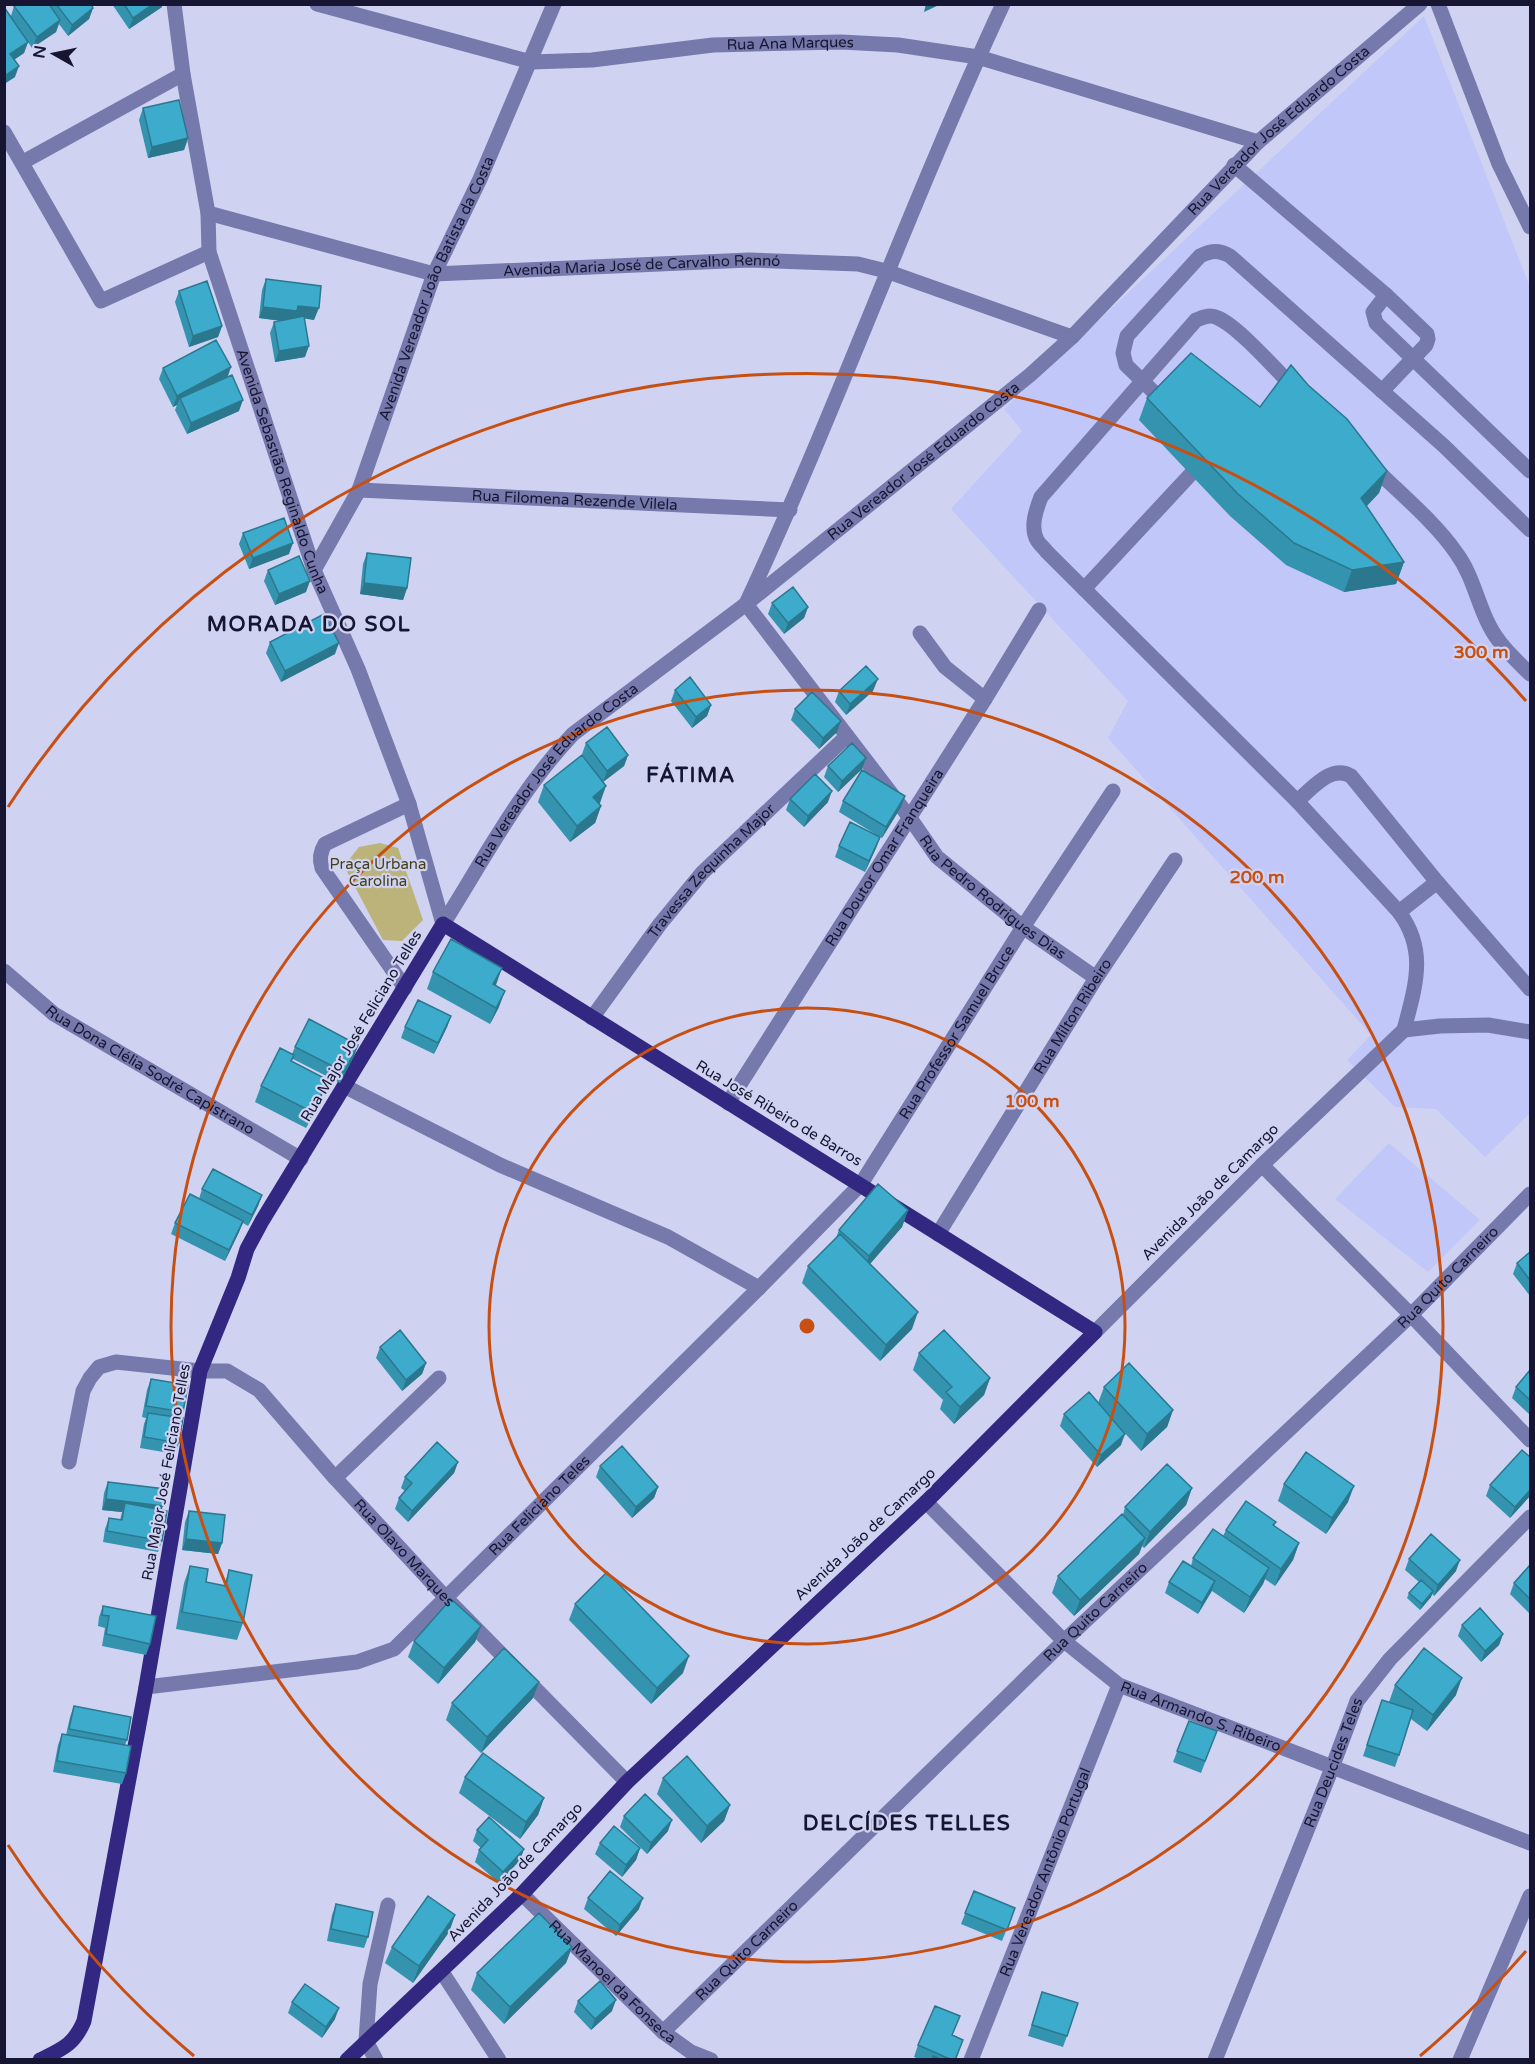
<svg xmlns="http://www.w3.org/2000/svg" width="1535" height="2064" viewBox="0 0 1535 2064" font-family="'Varela Round',sans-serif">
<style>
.built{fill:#c2c7f9}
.green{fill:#bbb37a}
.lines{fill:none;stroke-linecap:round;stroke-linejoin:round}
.minor{stroke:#7679ab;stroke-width:15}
.major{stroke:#322881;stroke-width:15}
.wall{fill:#3493af}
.shaded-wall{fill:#2b788e}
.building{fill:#3dabcb;stroke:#2b788e;stroke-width:1.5}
.ring{fill:none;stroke:#c84f12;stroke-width:3}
.labels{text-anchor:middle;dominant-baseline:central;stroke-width:4.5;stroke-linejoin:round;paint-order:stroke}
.street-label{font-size:15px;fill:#161632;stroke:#cfd2f1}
.park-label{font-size:15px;fill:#443f19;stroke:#cfd2f1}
.district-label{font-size:21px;font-weight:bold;letter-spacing:1.5px;fill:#161632;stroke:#cfd2f1}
.centre{fill:#c84f12;stroke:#cfd2f1;stroke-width:3}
.ring-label{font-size:18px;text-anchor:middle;font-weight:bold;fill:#c84f12;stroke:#cfd2f1;stroke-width:4.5;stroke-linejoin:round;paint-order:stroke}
</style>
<rect width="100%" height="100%" fill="#cfd2f1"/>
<path class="built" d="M1424,16L1530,287V1113L1485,1157L1436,1109L1395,1107L1347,1060L1371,1035L1108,738L1128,701L951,509L1022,431L1004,409Z
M1389,1143L1480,1220L1428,1272L1335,1199Z"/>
<path class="green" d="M380,843L398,848L423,920L402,941L383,940L344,866L359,847Z"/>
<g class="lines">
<g class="minor">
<path id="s1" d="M174,4L183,74L208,213L209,252L314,570L358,669L409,804L443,924"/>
<path id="s2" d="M317,4L531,62L592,60L713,45L841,42L898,45L978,57L1258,142"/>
<path id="s3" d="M1003,4C911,201 838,407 746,604L910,818L937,857L1023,927L1096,978"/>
<path d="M1438,4L1499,164L1530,227"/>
<path d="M4,132L101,301L209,252"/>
<path d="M23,162L183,74"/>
<path d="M1234,165L1386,295L1427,334L1428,339L1426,345L1382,391"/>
<path id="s4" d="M208,213L434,274L749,260L858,264L886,271L1072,337"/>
<path d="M1386,295L1373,312L1376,323L1530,471"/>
<path d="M1297,391C1279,373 1239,327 1218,318C1210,314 1204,317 1196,320L1041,497C1036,510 1030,527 1037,540C1039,544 1044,548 1047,552L1297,801L1399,912C1428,951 1415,987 1404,1030"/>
<path d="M1168,406L1126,365L1123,353L1127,336L1200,256C1212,250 1219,250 1230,256L1444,446L1530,530"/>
<path d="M1371,465C1399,492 1436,523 1457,554C1473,576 1477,602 1489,625C1499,645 1515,659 1530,674"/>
<path id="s5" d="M359,490L790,510"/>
<path id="s6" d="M314,570L359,490L434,274L480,179L554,4"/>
<path d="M1084,589L1203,461"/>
<path d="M920,633L945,667L985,699"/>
<path d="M1297,801C1312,789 1331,764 1351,776L1437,882L1530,989"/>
<path d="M1399,912L1437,882"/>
<path id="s7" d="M443,924C484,859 520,790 573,734L746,604L1030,375L1072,337L1258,142L1420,4"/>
<path id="s8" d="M4,971L54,1014L301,1159"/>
<path d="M405,988L322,868C319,859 320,852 325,844L409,804"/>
<path id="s9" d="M592,1018L660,924L702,873L847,736"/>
<path d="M1404,1030L1440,1026L1488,1025L1530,1032"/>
<path d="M344,1086L500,1165L668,1237L759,1288"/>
<path id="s10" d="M728,1103L985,699L1039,610"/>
<path d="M1262,1165L1411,1315L1530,1440"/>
<path id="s11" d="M938,1234L1096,978L1175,860"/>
<path d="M1095,1332L1262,1165L1404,1030"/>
<path id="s12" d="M69,1462L83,1391L90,1378L99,1367L116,1362L200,1371H227L259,1390L335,1478L447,1599L627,1782"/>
<path d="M335,1478L439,1378"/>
<path id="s13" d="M926,1502L1064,1641L1119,1685L1530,1843"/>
<path id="s14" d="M146,1687L357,1662L394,1649L759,1288L861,1184L1023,927L1113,791"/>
<path id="s15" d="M522,1894L663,2032L691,2052L711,2060"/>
<path d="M442,1972L499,2060"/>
<path id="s16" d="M663,2032L1064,1641L1411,1315L1530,1194"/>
<path d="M376,2060L366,2041L370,1984L388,1905"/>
<path id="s17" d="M971,2060L1119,1685"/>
<path id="s18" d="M1215,2060L1332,1768L1357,1701L1390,1659L1530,1517"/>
<path d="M1460,2060L1530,1896"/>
</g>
<path class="major" d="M40,2060C62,2049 74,2045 84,2021L146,1687L200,1371L238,1278L247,1249L262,1221L443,924L1095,1332L926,1502L627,1782L522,1894L347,2060"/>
</g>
<path class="wall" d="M16,4H91L93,8L89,19L68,36L59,24L56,32L32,48L28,42L24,53L14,60L15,77L4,84V7L11,16L14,6Z
M112,4H162V7L129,29Z
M143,108L188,138L184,150L148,158L139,120Z
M266,279L314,320L305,318V357L275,362L270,333L274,322L280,321L259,318L262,290Z
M179,291L222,326L218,337L189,347L175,302Z
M163,368L227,377L239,411L187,434L175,410L177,405L173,407L159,379Z
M1308,385L1387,471L1379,493L1367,506L1404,562L1396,584L1344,592L1286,565L1230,516L1139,420L1147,398L1260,407Z
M243,533L289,554L249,569L239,544Z
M367,553L407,588L403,600L360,594L363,564Z
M268,570L306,592L275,605L264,581Z
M772,603L808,607L804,618L784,634L768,614Z
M270,642L335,654L281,682L266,653Z
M675,690L711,705L707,716L692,728L671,701Z
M839,691H873L846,715L835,702Z
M795,709L837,732L819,749L791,720Z
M586,743L628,755L624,766L603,782L600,803L599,804L601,806L595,823L570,842L538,802L544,785L601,780L582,754Z
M866,758L862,769L838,792L824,777L828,766Z
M905,796L901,807L882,838L880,837L876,848L865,872L835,857L839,846L880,837L839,812L843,801Z
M790,799L828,802L804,827L786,810Z
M433,972L496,985L499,1007L490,1024L427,989Z
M451,1016L447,1027L434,1054L401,1038L405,1027Z
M358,1045L354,1056L340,1083L293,1059L292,1061L322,1096L306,1128L255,1102L261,1086L292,1054L295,1047Z
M202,1189L262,1195L258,1206L248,1226L243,1223L239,1232L225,1261L171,1234L175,1223L199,1199Z
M908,1210L902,1227L870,1264L912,1329L880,1361L802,1283L808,1266L836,1238L839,1230Z
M1530,1252V1296L1513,1274L1517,1263Z
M380,1347L426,1363L422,1374L402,1391L376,1358Z
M919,1353L990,1378L984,1395L954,1424L940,1409L943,1400L913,1370Z
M1530,1370V1412L1529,1414L1512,1398L1516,1387Z
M151,1379L183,1412L181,1418L179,1443L175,1454L140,1448L144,1424L146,1418L142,1417L147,1390Z
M1104,1387L1173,1410L1167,1427L1141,1451L1114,1421L1121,1445L1097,1467L1060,1426L1064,1414L1098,1403Z
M458,1462L454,1473L408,1522L395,1509L399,1498L405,1491L401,1488L405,1477Z
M600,1466L658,1487L654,1498L632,1518L596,1477Z
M108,1482L162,1510V1541L158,1552L103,1542L105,1529L109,1518L120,1520L122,1512L102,1510L104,1493Z
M1284,1484L1348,1502L1326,1534L1278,1501Z
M1490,1485L1530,1496L1510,1518L1486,1496Z
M1192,1488L1186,1505L1144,1548L1142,1546L1139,1554L1074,1616L1052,1593L1058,1576L1123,1515L1125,1507Z
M189,1511L222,1543L218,1554L182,1550L185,1522Z
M1276,1522L1274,1526L1299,1543L1293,1560L1275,1586L1265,1579L1263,1584L1244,1613L1212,1591L1198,1614L1165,1593L1169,1582L1191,1566L1193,1558L1223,1536L1226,1530Z
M1409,1559L1456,1571L1434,1596L1432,1594L1431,1597L1420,1610L1407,1598L1409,1593L1419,1582L1405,1570Z
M1530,1565V1614L1510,1594L1514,1583Z
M190,1566L206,1582L224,1586L229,1570L243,1623L237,1640L176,1629L184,1583Z
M575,1604L683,1673L651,1704L569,1620Z
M103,1606L150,1644L146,1655L102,1646L105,1628L98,1626L99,1617Z
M1462,1625L1503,1634L1499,1645L1481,1662L1458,1636Z
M481,1626L475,1642L438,1684L408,1657L414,1641Z
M539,1682L533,1698L481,1753L446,1720L452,1703Z
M1395,1685L1456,1695L1427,1731L1411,1719L1395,1767L1363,1756L1382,1700L1389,1702Z
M74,1706L127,1740L125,1745L126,1773L122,1784L53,1772L58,1745L62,1734L66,1735L70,1717Z
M1189,1721L1217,1731L1201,1773L1173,1762Z
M465,1777L544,1798L538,1815L520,1839L459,1793Z
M663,1778L730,1805L724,1821L701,1843L657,1794Z
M624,1816L668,1831L647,1854L620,1827Z
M477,1830L524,1849L520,1860L499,1883L475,1862L479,1850L481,1848L473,1841Z
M600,1843L640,1848L636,1860L622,1877L595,1854Z
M974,1891L1015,1908L1002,1941L961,1924Z
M588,1898L639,1909L616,1936L584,1909Z
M336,1904L368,1937L364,1948L327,1941L332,1915Z
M455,1915L449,1932L413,1983L385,1963L392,1947Z
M572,1947L566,1963L504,2024L471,1990L477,1973Z
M1042,1992L1067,2036L1063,2047L1028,2036Z
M578,2001L612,2011L591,2030L574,2012Z
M292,2002L335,2019L322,2038L288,2013Z
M953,2035L963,2040L956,2060H921L914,2057L918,2045Z"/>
<path class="shaded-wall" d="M153,4H162V7L129,29L133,18Z
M926,4H941L924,12Z
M93,8L89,19L68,36L72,25Z
M60,20L56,32L32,48L37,37Z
M28,42L24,53L6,65L10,54Z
M19,66L15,77L4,84V79L6,75Z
M188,138L184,150L148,158L152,147Z
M298,306L319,308L314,320L295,317L293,322L259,318L263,307Z
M222,326L218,337L189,347L193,336Z
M309,346L305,357L275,362L279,351Z
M231,367L227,379L180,398L177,405L173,407L177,396Z
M243,400L239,411L187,434L191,423Z
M1387,471L1379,493L1353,520L1361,498Z
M293,543L289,554L249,569L253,558Z
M1404,562L1396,584L1344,592L1352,570Z
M310,581L306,592L275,605L279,594Z
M364,583L407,588L403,600L360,594Z
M808,607L804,618L784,634L788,623Z
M339,643L335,654L281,682L285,671Z
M878,679L873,691L846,715L850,704Z
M711,705L707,716L692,728L696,717Z
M841,721L837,732L819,749L823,738Z
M628,755L624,766L603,782L607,771Z
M866,758L862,769L838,792L842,781Z
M606,786L600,803L587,813L593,797Z
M832,791L828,802L804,827L808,816Z
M905,796L901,807L882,838L886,827Z
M601,806L595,823L570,842L577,826Z
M880,837L876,848L865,872L869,861Z
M502,968L496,985L487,1001L493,984Z
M505,991L499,1007L490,1024L496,1008Z
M451,1016L447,1027L434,1054L438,1043Z
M358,1045L354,1056L340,1083L344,1072Z
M328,1080L322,1096L306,1128L312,1112Z
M262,1195L258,1206L248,1226L252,1215Z
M908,1210L902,1227L863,1272L869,1256Z
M243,1221L239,1232L225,1261L229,1250Z
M918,1312L912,1329L880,1361L886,1345Z
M426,1363L422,1374L402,1391L406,1380Z
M990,1378L984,1395L954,1424L960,1407Z
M1173,1410L1167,1427L1141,1451L1147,1434Z
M1125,1434L1121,1445L1097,1467L1101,1455Z
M458,1462L454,1473L408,1522L412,1511Z
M1354,1486L1348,1502L1326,1534L1332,1518Z
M658,1487L654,1498L632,1518L636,1507Z
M1192,1488L1186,1505L1144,1548L1150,1532Z
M1530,1490V1496L1510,1518L1515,1507Z
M106,1499L163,1506L159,1517L125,1503L122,1512L102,1510Z
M1145,1538L1139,1554L1074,1616L1080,1600Z
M186,1539L222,1543L218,1554L182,1550Z
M1299,1543L1293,1560L1275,1586L1281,1569Z
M1460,1560L1456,1571L1434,1596L1438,1585Z
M1269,1568L1263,1584L1244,1613L1250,1597Z
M1215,1581L1211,1592L1198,1614L1202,1603Z
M1433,1591L1431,1597L1420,1610L1422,1604Z
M481,1626L475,1642L438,1684L444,1668Z
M1503,1634L1499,1645L1481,1662L1485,1651Z
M689,1656L683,1673L651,1704L657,1688Z
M1462,1678L1456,1695L1427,1731L1433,1715Z
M539,1682L533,1698L481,1753L487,1737Z
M544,1798L538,1815L520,1839L526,1822Z
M730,1805L724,1821L701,1843L707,1826Z
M672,1820L668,1831L647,1854L651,1843Z
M640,1848L636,1860L622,1877L626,1865Z
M524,1849L520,1860L499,1883L503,1872Z
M643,1898L639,1909L616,1936L620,1925Z
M455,1915L449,1932L413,1983L419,1966Z
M572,1947L566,1963L504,2024L510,2007Z
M616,2000L612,2011L591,2030L595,2019Z
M339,2008L335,2019L322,2038L326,2027Z"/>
<path class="building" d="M16,4H49L60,20L37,37L14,6Z
M56,4H91L93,8L72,25Z
M124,4H153L133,18Z
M4,7L28,42L10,54L19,66L6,75L4,73Z
M179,100L188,138L152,147L143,108Z
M266,279L321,286L319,308L298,306L297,311L263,307Z
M207,281L222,326L193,336L179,291Z
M304,316L309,346L279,351L274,322Z
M216,340L231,367L177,396L163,368Z
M1191,353L1260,407L1291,365L1308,385L1347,419L1387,471L1361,498L1404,562L1352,570L1294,543L1238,494L1147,398Z
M232,375L243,400L191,423L180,398Z
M284,518L293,543L253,558L243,533Z
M367,553L411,558L407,588L364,583Z
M299,556L310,581L279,594L268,570Z
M793,587L808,607L788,623L772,603Z
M324,614L339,643L285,671L270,642Z
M866,666L878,679L850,704L839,691Z
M690,677L711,705L696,717L675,690Z
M812,692L841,721L823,738L795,709Z
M607,727L628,755L607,771L586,743Z
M852,743L866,758L842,781L828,766Z
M582,755L606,786L593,797L601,806L577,826L544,785Z
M862,770L905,796L886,827L843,801Z
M815,774L832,791L808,816L790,799Z
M850,822L880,837L869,861L839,846Z
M451,939L502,968L493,984L505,991L496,1008L433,972Z
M418,1000L451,1016L438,1043L405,1027Z
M309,1019L358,1045L344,1072L295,1047Z
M280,1048L294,1055L291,1061L328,1080L312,1112L261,1086Z
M213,1169L262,1195L252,1215L202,1189Z
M878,1184L908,1210L869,1256L839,1230Z
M190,1194L243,1221L229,1250L175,1223Z
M840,1234L918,1312L886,1345L808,1266Z
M1530,1252V1280L1517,1263Z
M400,1330L426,1363L406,1380L380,1347Z
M944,1330L990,1378L960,1407L946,1392L952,1387L919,1353Z
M1129,1363L1173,1410L1147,1434L1104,1387Z
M1530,1370V1400L1516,1387Z
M151,1379L188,1385L183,1412L146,1406Z
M1089,1392L1125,1434L1101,1455L1064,1414Z
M148,1413L183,1418L179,1443L144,1437Z
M437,1442L458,1462L412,1511L399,1498L412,1483L405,1477Z
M622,1446L658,1487L636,1507L600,1466Z
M1522,1450L1530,1457V1490L1515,1507L1490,1485Z
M1306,1452L1354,1486L1332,1518L1284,1484Z
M1167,1464L1192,1488L1150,1532L1125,1507Z
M108,1482L165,1489L163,1506L106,1499Z
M1246,1501L1276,1522L1273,1525L1299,1543L1281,1569L1226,1530Z
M125,1503L167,1511L162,1541L107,1531L109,1518L122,1520Z
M189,1511L225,1515L222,1543L186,1539Z
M1122,1514L1145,1538L1080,1600L1058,1576Z
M1213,1529L1269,1568L1250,1597L1193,1558Z
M1431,1534L1460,1560L1438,1585L1409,1559Z
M1183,1561L1215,1581L1202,1603L1169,1582Z
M1530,1565V1599L1514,1583Z
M190,1566L208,1569L206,1582L226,1586L229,1570L252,1575L243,1623L182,1612Z
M607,1572L689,1656L657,1688L575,1604Z
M1421,1580L1433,1591L1422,1604L1409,1593Z
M451,1599L481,1626L444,1668L414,1641Z
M103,1606L156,1616L150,1644L106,1634L109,1616L102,1615Z
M1480,1608L1503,1634L1485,1651L1462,1625Z
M504,1648L539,1682L487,1737L452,1703Z
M1424,1648L1462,1678L1433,1715L1395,1685Z
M1382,1700L1413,1710L1399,1755L1367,1745Z
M74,1706L131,1717L127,1740L69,1729Z
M1189,1721L1217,1731L1205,1761L1177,1751Z
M62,1734L131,1746L126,1773L57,1761Z
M483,1753L544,1798L526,1822L465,1777Z
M687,1756L730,1805L707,1826L663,1778Z
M645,1794L672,1820L651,1843L624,1816Z
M489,1817L524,1849L503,1872L479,1850L488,1840L477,1830Z
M614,1826L640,1848L626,1865L600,1843Z
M610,1871L643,1898L620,1925L588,1898Z
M974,1891L1015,1908L1007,1930L965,1913Z
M428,1896L455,1915L419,1966L392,1947Z
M336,1904L373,1912L368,1937L331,1929Z
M539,1913L572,1947L510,2007L477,1973Z
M600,1981L616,2000L595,2019L578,2001Z
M305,1984L339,2008L326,2027L292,2002Z
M1042,1992L1078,2003L1067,2036L1032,2025Z
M935,2006L960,2016L952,2035L963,2040L955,2060H952L918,2045Z
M933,2056L942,2060H932Z"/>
<g class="ring">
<circle cx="807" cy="1326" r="318"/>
<circle cx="807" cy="1326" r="636"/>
<path d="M1526 1951A953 953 0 0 1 1420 2056M194 2056A953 953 0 0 1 8 1845M8 807A953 953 0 0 1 1526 701"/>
</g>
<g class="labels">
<g class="street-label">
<text stroke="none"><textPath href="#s2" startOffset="482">Rua Ana Marques</textPath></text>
<text stroke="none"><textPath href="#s7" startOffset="1161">Rua Vereador José Eduardo Costa</textPath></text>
<text stroke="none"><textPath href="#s4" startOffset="442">Avenida Maria José de Carvalho Rennó</textPath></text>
<text stroke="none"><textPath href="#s6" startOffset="308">Avenida Vereador João Batista da Costa</textPath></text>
<text stroke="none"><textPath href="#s7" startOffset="675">Rua Vereador José Eduardo Costa</textPath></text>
<text stroke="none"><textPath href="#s1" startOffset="482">Avenida Sebastião Reginaldo Cunha</textPath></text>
<text stroke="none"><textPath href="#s5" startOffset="216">Rua Filomena Rezende Vilela</textPath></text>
<text stroke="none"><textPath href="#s7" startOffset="189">Rua Vereador José Eduardo Costa</textPath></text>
<text stroke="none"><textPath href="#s10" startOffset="291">Rua Doutor Omar Franqueira</textPath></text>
<text stroke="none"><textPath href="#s9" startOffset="190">Travessa Zequinha Major</textPath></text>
<text stroke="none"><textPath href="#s3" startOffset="1038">Rua Pedro Rodrigues Dias</textPath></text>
<text stroke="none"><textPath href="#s11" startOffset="256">Rua Mílton Ribeiro</textPath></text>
<text transform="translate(361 1026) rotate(-59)">Rua Major José Feliciano Telles</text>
<text stroke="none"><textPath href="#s14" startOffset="1090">Rua Professor Samuel Bruce</textPath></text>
<text stroke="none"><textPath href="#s8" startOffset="177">Rua Dona Clélia Sodré Capistrano</textPath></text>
<text transform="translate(779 1113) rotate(31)">Rua José Ribeiro de Barros</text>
<text transform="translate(1210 1192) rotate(-45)">Avenida João de Camargo</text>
<text stroke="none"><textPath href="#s16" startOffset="1089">Rua Quito Carneiro</textPath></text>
<text transform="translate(166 1472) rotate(-80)">Rua Major José Feliciano Telles</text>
<text stroke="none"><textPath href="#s14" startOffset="456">Rua Feliciano Teles</textPath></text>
<text transform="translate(865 1534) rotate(-43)">Avenida João de Camargo</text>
<text stroke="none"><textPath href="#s12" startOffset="486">Rua Olavo Marques</textPath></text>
<text stroke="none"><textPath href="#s16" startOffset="603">Rua Quito Carneiro</textPath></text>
<text stroke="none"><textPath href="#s13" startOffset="354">Rua Armando S. Ribeiro</textPath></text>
<text stroke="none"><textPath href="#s18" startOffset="320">Rua Deucides Teles</textPath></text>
<text transform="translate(515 1872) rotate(-46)">Avenida João de Camargo</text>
<text stroke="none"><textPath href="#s17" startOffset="202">Rua Vereador Antônio Portugal</textPath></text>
<text stroke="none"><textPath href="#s16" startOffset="117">Rua Quito Carneiro</textPath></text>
<text stroke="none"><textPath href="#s15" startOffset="126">Rua Manoel da Fonseca</textPath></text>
</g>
<g class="park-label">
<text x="378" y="864">Praça Urbana<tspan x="378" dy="17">Carolina</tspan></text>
</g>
<g class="district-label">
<text x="309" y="624">MORADA DO SOL</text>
<text x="691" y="775">FÁTIMA</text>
<text x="907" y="1823">DELCÍDES TELLES</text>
</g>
</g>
<circle cx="807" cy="1326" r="9" class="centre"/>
<g class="ring-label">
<text x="1481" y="658">300 m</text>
<text x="1257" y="883">200 m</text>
<text x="1032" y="1107">100 m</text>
</g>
<rect width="1535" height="2064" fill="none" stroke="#161632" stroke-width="12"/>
<g transform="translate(54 54) rotate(279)" stroke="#cfd2f1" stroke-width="4.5" paint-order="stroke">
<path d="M0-4.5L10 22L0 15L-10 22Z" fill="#161632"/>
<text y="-9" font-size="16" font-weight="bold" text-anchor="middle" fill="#161632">N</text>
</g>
</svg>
